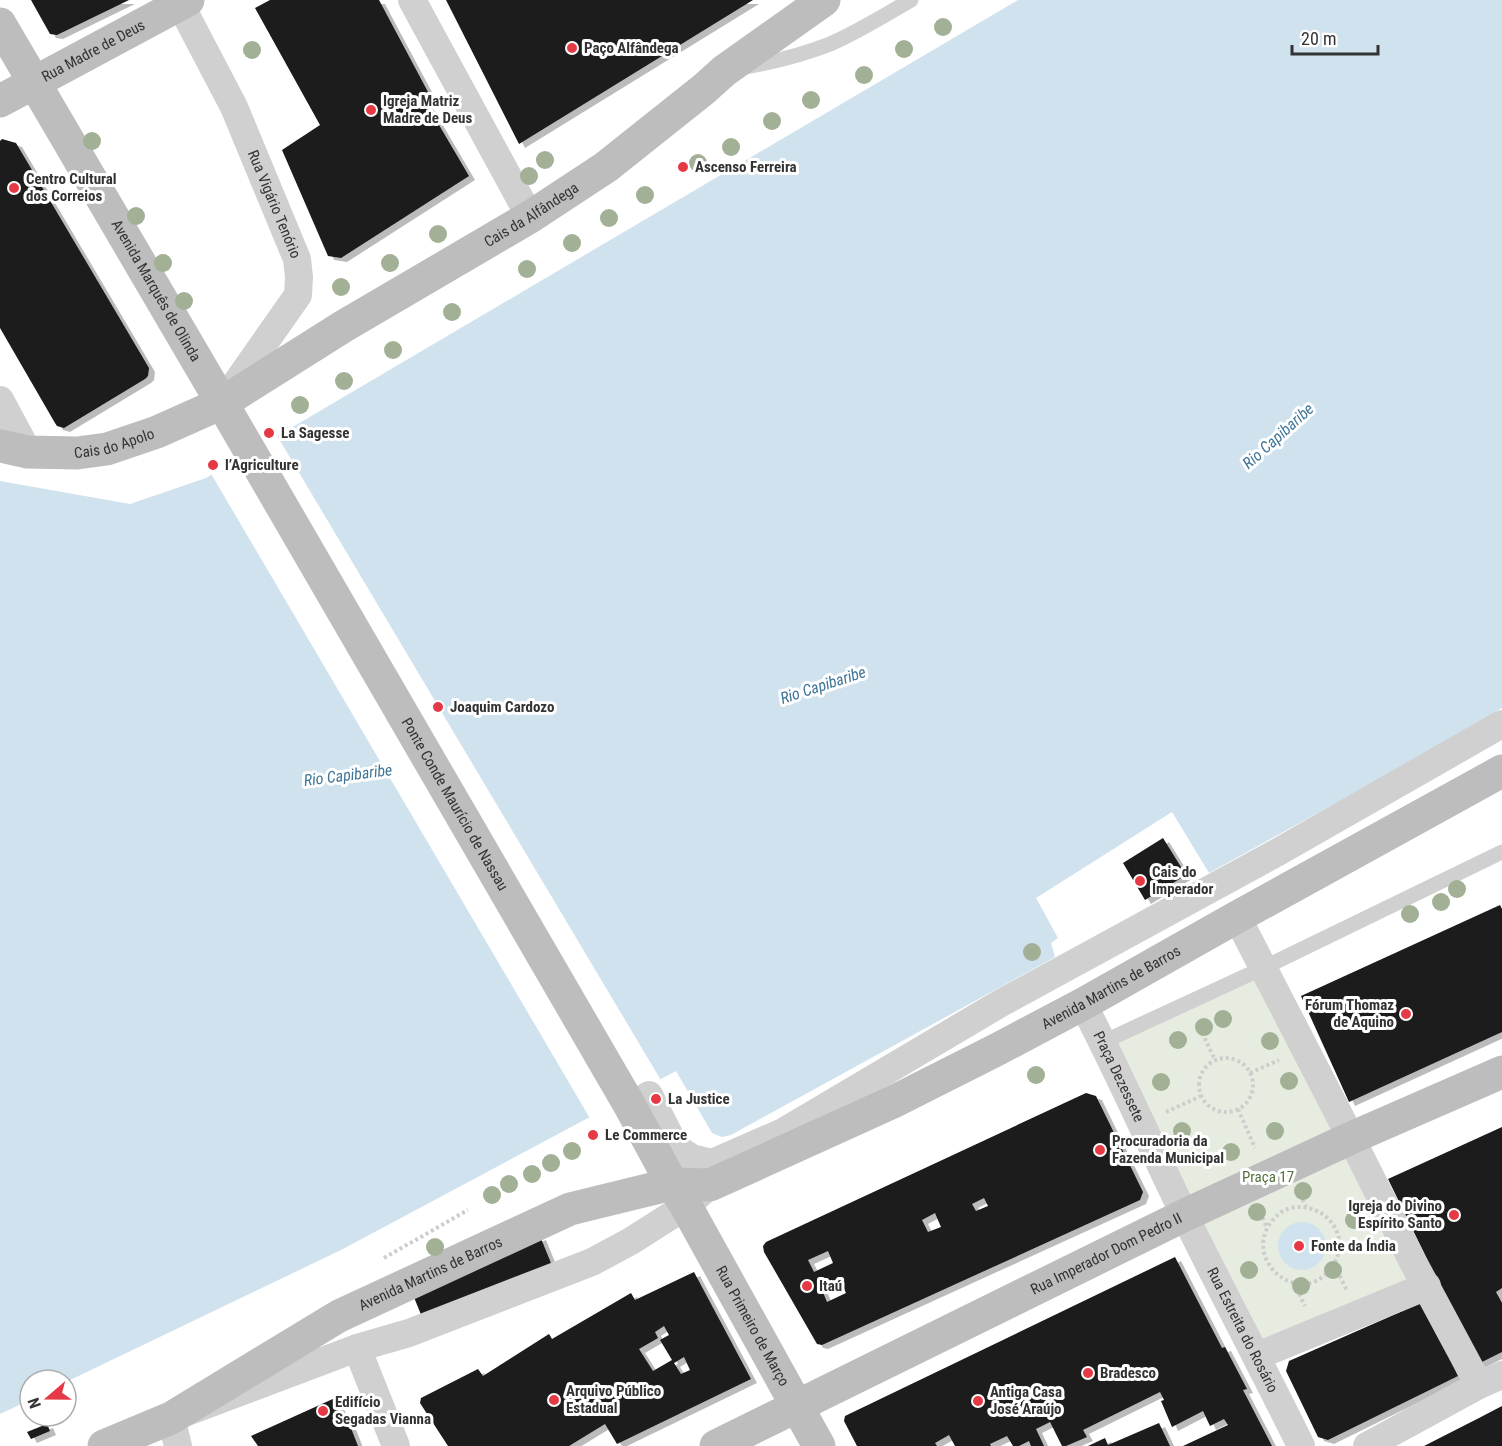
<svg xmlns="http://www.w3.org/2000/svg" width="1502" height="1446" viewBox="0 0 1502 1446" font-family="'Roboto Condensed',sans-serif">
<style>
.green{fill:#e6ecdf}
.water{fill:#cfe2ee}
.pier{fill:#fff}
.building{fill:#1a1a1a;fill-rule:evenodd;filter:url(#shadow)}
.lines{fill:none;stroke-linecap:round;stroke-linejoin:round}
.path{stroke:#cdcdcd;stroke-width:4;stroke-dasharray:3 3;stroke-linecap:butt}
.lane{stroke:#d0d0d0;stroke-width:15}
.street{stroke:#d0d0d0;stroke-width:28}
.secondary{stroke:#bdbdbd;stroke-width:33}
.tree{fill:#a2b095}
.poi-dot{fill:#e63946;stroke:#fff;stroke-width:2}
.labels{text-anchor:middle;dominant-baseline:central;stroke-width:6;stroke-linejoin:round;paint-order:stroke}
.poi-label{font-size:15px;font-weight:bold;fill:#333;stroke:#fff;text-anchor:start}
.street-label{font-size:15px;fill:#333;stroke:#fff}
.park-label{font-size:15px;fill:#56703f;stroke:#fff}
.water-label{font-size:16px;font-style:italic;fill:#3f7597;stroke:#fff}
</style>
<defs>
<filter id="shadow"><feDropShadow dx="6" dy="4" stdDeviation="0" flood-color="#0004"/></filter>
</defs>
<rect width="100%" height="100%" fill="#fff"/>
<path class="green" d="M1263,968L1427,1286L1257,1356L1103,1042Z"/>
<path class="water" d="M1018,0H1502V708L1394,771L1209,873L1172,812L1036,898L1058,938L1051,943L1055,957L731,1135L722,1137L712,1133L676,1071L341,1250L66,1382V1380H30V1400L0,1414V481L130,504L206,478Z
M1278 1246a24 24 0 1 1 48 0a24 24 0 1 1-48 0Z"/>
<path class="pier" d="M276,434L662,1082L591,1120L210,472Z"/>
<path class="building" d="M31,0H129L57,35L50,34Z
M270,0H379L428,92L422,96L469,176L341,258L328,256L282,150L320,125L255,8Z
M446,0H753L519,144Z
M2,139L16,143L149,368L148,376L145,379L64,428L57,426L55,423L0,328V141Z
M1163,838L1186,875L1145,900L1123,863Z
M1500,905L1502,909V1032L1349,1102L1301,996Z
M1086,1093L1096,1096L1143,1192L1140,1200L822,1345L817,1344L764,1252L763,1246L766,1242ZM984,1198L988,1206L976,1211L972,1204ZM935,1213L941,1227L928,1232L922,1220ZM828,1251L833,1263L814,1272L808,1260ZM841,1282L846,1293L827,1302L822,1290Z
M1502,1127V1288L1496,1292L1502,1303V1352L1478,1364L1388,1179Z
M540,1236L553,1268L424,1322L411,1290Z
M1175,1257L1222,1348L1225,1347L1247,1389L1243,1390L1272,1446H1183L1228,1425L1224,1419L1210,1426L1203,1411L1172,1427L1161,1401L1164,1400L1160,1392L1083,1430L1087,1437L1066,1446H1062L1050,1422L1036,1429L1044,1446H1031L1029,1441L1019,1446H1013L1007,1436L990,1444L991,1446H955L949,1435L935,1443L937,1446H857L844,1421L845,1416Z
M694,1272L751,1379L617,1444L605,1424L569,1446H448L420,1403L421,1398L478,1369L483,1376L549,1334L552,1339L631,1293L635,1300ZM664,1326L669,1335L660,1340L672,1360L653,1371L639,1349L658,1338L655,1332ZM684,1357L690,1370L681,1374L674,1363Z
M1423,1302L1458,1376L1328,1440L1318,1437L1286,1371L1289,1361Z
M335,1398L346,1424L349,1423L358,1446H258L251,1436Z
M1502,1406V1446H1424L1479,1418Z
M1159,1423L1170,1446H1088L1105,1438L1108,1445Z
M47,1424L50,1431L31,1439L27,1432Z"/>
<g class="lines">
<path class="path" d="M1197,1022L1215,1060
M1199 1085a27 27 0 1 1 54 0a27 27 0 1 1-54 0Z
M1250,1073L1279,1060
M1238,1109L1255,1148
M1166,1112L1201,1096
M1300,1194L1306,1207
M1260,1212L1267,1228
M384,1258L468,1210
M1334,1264C1331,1268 1329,1272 1325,1275C1293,1303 1244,1259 1271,1222C1278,1213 1287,1207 1298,1207C1322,1206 1343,1227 1339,1251C1338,1256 1336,1260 1334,1264L1347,1291
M1294,1283L1305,1306"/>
<path class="lane" d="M745,67C774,62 802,55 830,44C858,32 885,15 911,0
M1103,1042L1263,968L1502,852"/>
<g class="street">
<path id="s1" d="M178,0L234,107L297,259L299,277L298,295L225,399"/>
<path d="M412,0L530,217"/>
<path d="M0,400L28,452"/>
<path d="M1237,917L1351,1138L1413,1262L1479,1385"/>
<path id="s2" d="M1083,1004C1119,1073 1150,1144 1184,1214C1222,1292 1263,1368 1301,1446"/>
<path d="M630,1106L649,1095L673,1142L681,1151L692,1158L712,1163L783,1132L1001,1003L1278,852L1502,724"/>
<path d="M357,1348L396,1446"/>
<path d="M1257,1356L1427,1286"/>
<path d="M178,1446L171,1418L357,1348L409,1333L592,1262L631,1241L686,1206L703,1191"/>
<path d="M1367,1446L1479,1385L1502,1375"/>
</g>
<g class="secondary">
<path id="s3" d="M0,24L222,403L630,1106L672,1184L686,1206L819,1446"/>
<path id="s4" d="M0,101L188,0"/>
<path id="s5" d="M0,446L28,452L77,453L107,449L157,432L222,403L344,326L530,217L606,167L704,89L724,71L824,0"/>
<path id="s6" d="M104,1446L171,1418L339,1316L570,1209L672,1184L710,1185L893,1102L998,1049L1083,1004L1237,917L1502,771"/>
<path id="s7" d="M716,1446L1185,1215L1351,1138L1502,1072"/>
</g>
</g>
<g class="tree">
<circle cx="943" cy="27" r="9"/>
<circle cx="904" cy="49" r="9"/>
<circle cx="252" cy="50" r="9"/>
<circle cx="864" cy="75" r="9"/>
<circle cx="811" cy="100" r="9"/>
<circle cx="772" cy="121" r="9"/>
<circle cx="92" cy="141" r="9"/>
<circle cx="731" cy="147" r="9"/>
<circle cx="545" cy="160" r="9"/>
<circle cx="698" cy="163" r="9"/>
<circle cx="529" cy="176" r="9"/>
<circle cx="645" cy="195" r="9"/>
<circle cx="136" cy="216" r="9"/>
<circle cx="609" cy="218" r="9"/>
<circle cx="438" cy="234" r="9"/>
<circle cx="572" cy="243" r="9"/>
<circle cx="163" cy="263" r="9"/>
<circle cx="390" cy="263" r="9"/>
<circle cx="527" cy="269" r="9"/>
<circle cx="341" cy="287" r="9"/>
<circle cx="184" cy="301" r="9"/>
<circle cx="452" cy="312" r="9"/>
<circle cx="393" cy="350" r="9"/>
<circle cx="344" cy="381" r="9"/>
<circle cx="300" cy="405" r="9"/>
<circle cx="1457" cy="889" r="9"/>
<circle cx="1441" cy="902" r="9"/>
<circle cx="1410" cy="914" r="9"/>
<circle cx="1032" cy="952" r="9"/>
<circle cx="1223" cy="1019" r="9"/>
<circle cx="1204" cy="1027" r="9"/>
<circle cx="1178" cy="1040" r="9"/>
<circle cx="1270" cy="1041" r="9"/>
<circle cx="1036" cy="1075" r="9"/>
<circle cx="1289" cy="1081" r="9"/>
<circle cx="1161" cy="1082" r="9"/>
<circle cx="1182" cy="1131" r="9"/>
<circle cx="1275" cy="1131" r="9"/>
<circle cx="572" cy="1151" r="9"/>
<circle cx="1231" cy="1152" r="9"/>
<circle cx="551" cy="1163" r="9"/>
<circle cx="532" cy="1174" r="9"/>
<circle cx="509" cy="1184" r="9"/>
<circle cx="1303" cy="1191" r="9"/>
<circle cx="492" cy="1195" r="9"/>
<circle cx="1257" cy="1212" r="9"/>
<circle cx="1354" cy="1220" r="9"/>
<circle cx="435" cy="1247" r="9"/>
<circle cx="1249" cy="1270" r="9"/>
<circle cx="1333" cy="1270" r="9"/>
<circle cx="1301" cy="1286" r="9"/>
</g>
<g class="poi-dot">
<circle cx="572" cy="48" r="6"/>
<circle cx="371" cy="110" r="6"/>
<circle cx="683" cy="167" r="6"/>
<circle cx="14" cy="188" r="6"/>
<circle cx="269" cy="433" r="6"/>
<circle cx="213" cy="465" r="6"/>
<circle cx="438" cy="707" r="6"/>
<circle cx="1140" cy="881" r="6"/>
<circle cx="1406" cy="1014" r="6"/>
<circle cx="656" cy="1099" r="6"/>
<circle cx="593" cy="1135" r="6"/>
<circle cx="1100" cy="1150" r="6"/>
<circle cx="1454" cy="1215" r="6"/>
<circle cx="1299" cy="1246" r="6"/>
<circle cx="807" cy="1286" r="6"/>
<circle cx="1088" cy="1373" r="6"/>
<circle cx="554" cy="1400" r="6"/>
<circle cx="978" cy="1401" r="6"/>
<circle cx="323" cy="1411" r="6"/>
</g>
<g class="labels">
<g class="poi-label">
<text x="584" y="48">Paço Alfândega</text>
<text x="383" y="101">Igreja Matriz<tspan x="383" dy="17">Madre de Deus</tspan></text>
<text x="695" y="167">Ascenso Ferreira</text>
<text x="26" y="179">Centro Cultural<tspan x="26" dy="17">dos Correios</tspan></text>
<text x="281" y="433">La Sagesse</text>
<text x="225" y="465">l’Agriculture</text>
<text x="450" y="707">Joaquim Cardozo</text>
<text x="1152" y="872">Cais do<tspan x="1152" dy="17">Imperador</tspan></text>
<text x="1394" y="1005" text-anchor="end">Fórum Thomaz<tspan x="1394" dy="17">de Aquino</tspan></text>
<text x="668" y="1099">La Justice</text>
<text x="605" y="1135">Le Commerce</text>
<text x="1112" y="1141">Procuradoria da<tspan x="1112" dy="17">Fazenda Municipal</tspan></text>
<text x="1442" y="1206" text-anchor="end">Igreja do Divino<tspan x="1442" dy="17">Espírito Santo</tspan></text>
<text x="1311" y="1246">Fonte da Índia</text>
<text x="819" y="1286">Itaú</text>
<text x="1100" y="1373">Bradesco</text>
<text x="566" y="1391">Arquivo Público<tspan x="566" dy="17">Estadual</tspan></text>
<text x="990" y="1392">Antiga Casa<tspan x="990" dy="17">José Araújo</tspan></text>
<text x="335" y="1402">Edifício<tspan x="335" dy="17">Segadas Vianna</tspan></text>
</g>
<g class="street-label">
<text stroke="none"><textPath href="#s4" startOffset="106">Rua Madre de Deus</textPath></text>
<text stroke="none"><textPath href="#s1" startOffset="226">Rua Vigário Tenório</textPath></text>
<text stroke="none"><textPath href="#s5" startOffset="594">Cais da Alfândega</textPath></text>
<text stroke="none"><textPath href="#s3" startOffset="309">Avenida Marquês de Olinda</textPath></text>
<text stroke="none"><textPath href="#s5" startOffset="116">Cais do Apolo</textPath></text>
<text stroke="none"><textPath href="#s3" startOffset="903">Ponte Conde Maurício de Nassau</textPath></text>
<text stroke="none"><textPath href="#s6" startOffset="1114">Avenida Martins de Barros</textPath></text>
<text stroke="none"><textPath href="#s2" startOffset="81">Praça Dezessete</textPath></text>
<text stroke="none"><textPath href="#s7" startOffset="435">Rua Imperador Dom Pedro II</textPath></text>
<text stroke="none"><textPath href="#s6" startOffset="370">Avenida Martins de Barros</textPath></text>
<text stroke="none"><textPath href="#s3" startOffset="1504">Rua Primeiro de Março</textPath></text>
<text stroke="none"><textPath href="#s2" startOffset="363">Rua Estreita do Rosário</textPath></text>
</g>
<g class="park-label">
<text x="1268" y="1177">Praça 17</text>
</g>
<g class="water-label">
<text transform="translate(1278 436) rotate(-42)">Rio Capibaribe</text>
<text transform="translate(823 685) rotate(-18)">Rio Capibaribe</text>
<text transform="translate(348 775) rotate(-7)">Rio Capibaribe</text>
</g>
</g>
<g transform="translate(48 1398) rotate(250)"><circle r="28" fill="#ffffff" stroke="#adadad" stroke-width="1.5"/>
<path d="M0-4.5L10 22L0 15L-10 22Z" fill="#e63946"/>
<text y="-9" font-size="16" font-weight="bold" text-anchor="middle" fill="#333333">N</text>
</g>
<path d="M1292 45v9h86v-9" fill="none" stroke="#333333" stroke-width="3"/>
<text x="1301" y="45" font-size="18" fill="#333333" stroke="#ffffff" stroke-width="4.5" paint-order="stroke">20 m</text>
</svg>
